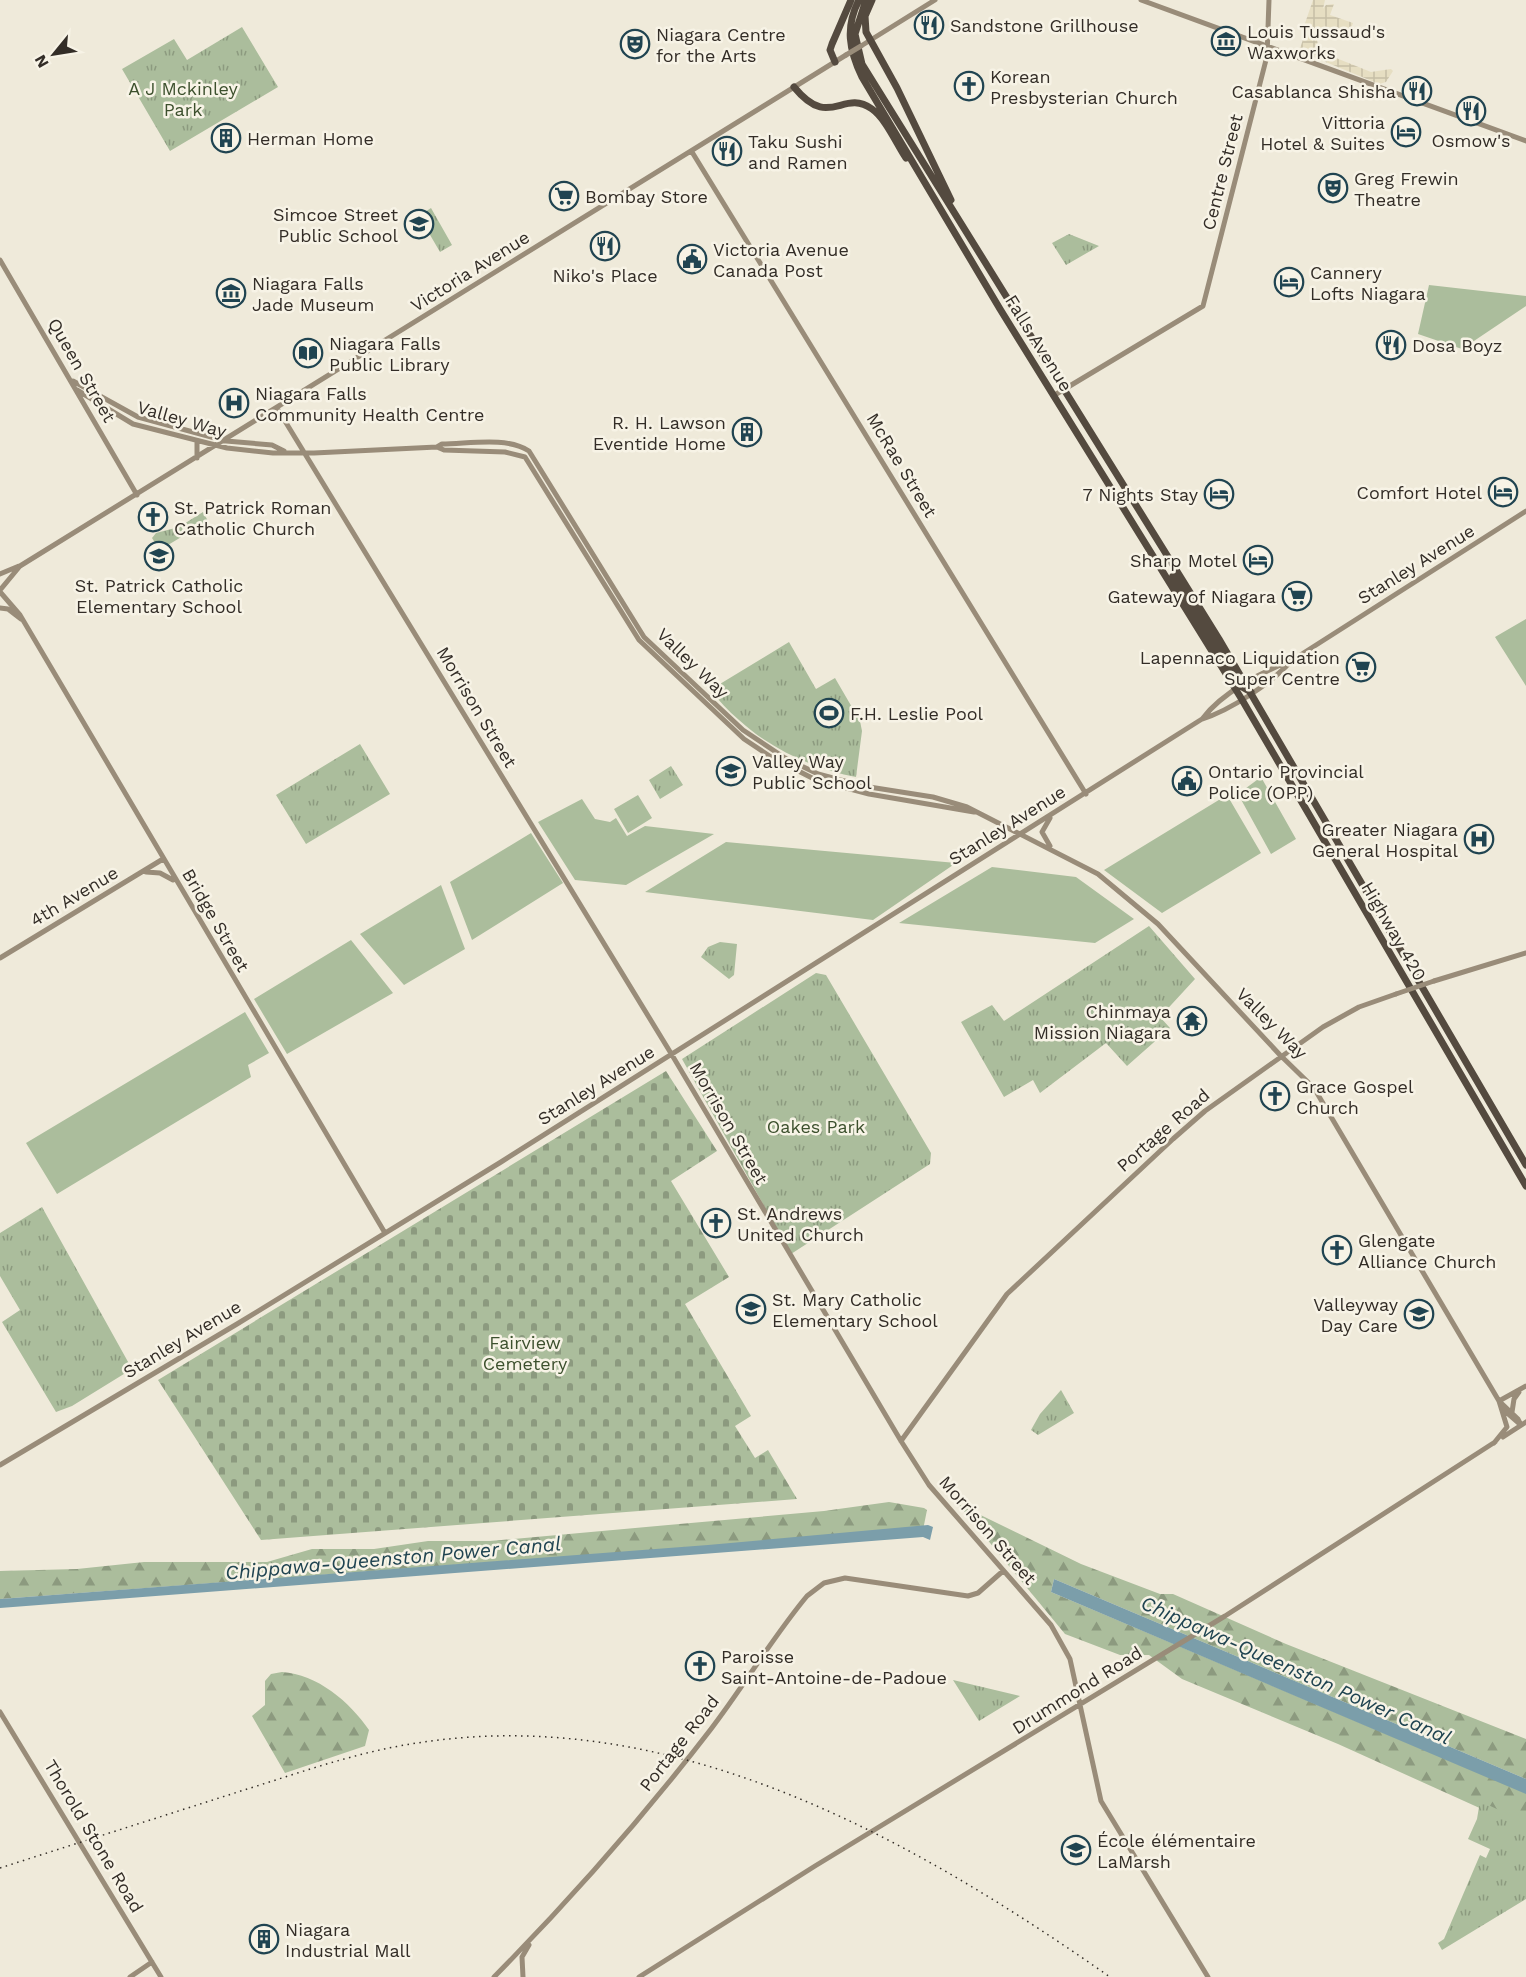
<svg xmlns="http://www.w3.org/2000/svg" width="1526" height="1977" viewBox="0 0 1526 1977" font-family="'Work Sans',sans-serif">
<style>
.green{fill:#abbd9c}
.forest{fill:url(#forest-firs)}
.cemetery{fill:url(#cemetery-stones)}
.park{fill:url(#park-tufts)}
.plaza{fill:url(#plaza-grid)}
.water{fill:#7b9eaa}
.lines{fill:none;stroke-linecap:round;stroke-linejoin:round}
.secondary{stroke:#998c79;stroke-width:5}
.highway{stroke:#544a3f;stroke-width:7}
.rail{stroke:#332d27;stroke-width:1.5;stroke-dasharray:1.5 4.5;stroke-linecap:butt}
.secondary-bridge{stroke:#998c79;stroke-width:5}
.labels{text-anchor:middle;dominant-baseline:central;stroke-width:5;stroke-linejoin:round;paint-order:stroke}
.poi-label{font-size:18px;fill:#332d27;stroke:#f7f3e6;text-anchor:start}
.park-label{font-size:18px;fill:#3c502d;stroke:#f7f3e6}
.street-label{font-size:18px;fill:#332d27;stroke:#f7f3e6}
.water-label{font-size:20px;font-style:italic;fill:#204451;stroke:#f7f3e6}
</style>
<defs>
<pattern id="forest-firs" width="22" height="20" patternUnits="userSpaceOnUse" patternTransform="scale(1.5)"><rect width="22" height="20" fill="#abbd9c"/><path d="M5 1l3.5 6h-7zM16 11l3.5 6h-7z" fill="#8c9a7f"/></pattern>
<pattern id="cemetery-stones" width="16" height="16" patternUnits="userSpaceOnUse" patternTransform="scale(1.5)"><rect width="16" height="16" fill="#abbd9c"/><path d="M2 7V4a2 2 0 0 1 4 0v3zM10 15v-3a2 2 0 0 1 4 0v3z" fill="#8c9a7f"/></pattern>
<pattern id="park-tufts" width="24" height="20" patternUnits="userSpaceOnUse" patternTransform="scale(1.5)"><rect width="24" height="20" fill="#abbd9c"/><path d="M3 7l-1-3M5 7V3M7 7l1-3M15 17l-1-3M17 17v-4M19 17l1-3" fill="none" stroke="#8c9a7f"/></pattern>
<pattern id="plaza-grid" width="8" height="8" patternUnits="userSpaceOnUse" patternTransform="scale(1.5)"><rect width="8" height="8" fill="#e6dec2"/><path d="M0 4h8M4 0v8" fill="none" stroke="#c6bfa7"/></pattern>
</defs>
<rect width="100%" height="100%" fill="#efeada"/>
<path class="green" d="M1429,285L1526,296V306L1462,349L1418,334Z
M1526,619V686L1495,637Z
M1261,777L1296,839L1271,854L1238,794Z
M638,795L652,818L628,833L614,809Z
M1227,795L1261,853L1162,913L1104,870Z
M582,799L595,819L610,822L616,818L627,836L645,826L714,834L626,885L575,880L538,822Z
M531,833L563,883L472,940L450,882Z
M726,842L956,863L873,920L645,892Z
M992,867L1076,877L1134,919L1095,943L899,923Z
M441,885L465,949L404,985L360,934Z
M351,940L393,993L287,1054L254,999Z
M245,1012L269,1053L248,1065L251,1077L57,1194L26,1143Z"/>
<path class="forest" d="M889,1502L924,1508L927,1510L923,1530L0,1599V1571L77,1569L144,1562H267L312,1549H374L428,1541H490L824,1511Z
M958,1504L1081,1564L1160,1594H1173L1286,1644L1526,1739V1779L1054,1579L1051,1592L1526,1793V1829L1338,1744L1182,1679L1149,1655H1120L1065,1634Z
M282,1672C317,1674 350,1702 369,1730L365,1746L285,1773L252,1716L265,1705V1681L271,1674Z"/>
<path class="cemetery" d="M666,1071L717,1151L671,1181L729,1277L685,1304L751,1416L735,1426L755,1458L768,1450L797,1499L261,1540L158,1380Z"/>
<path class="park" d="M242,27L278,87L170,151L122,69L174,39L187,60Z
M431,208L452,245L440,252L419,216Z
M1069,234L1099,246L1066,265L1052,243Z
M203,512L208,521L163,548L172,564L169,565L152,538L156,533L179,527Z
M789,642L816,689L835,678L860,721L862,731L856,777C816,770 769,748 739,720C728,711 719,700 710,690Z
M360,744L390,794L306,844L276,795Z
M671,766L683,785L660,799L649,780Z
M1149,926L1195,979L1160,1017L1170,1028L1127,1066L1106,1043L1040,1093L1033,1080L1004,1097L961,1022L992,1005L1004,1021Z
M720,942L737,944L734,975L729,979L701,957L708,947Z
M816,973L826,975L931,1153L930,1164L791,1254L682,1059Z
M42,1207L132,1369L72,1406L56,1412L2,1322L20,1310L0,1276V1233Z
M1061,1390L1074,1413L1038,1435L1031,1430L1040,1414Z
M953,1680L1020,1696L979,1721Z
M1480,1801L1526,1823V1899L1442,1950L1438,1943L1444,1939L1480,1855L1486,1858L1490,1849L1468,1839L1477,1819Z"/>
<path class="plaza" d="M1313,0H1325L1323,9L1326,5L1334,4L1330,15L1353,23L1348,37L1329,27L1321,30L1317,39L1318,46L1331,56L1371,72L1391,69L1393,71L1386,82L1379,84L1299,51L1305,34L1302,32Z"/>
<path class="water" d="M928,1525L933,1527L930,1540L923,1537L0,1608V1599L708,1545Z
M1054,1579L1526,1779V1794L1051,1592Z"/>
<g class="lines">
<path class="secondary" d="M1141,0L1526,141
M861,46L935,0
M692,152L1086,794
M0,260L137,495
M73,381L138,417L226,441L272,445L284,451
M77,390L133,424L227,448L273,453H314L437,447L442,444C468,444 506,436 529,451L644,637L743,730L785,758L818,774L863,786L933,797L967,807L1098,874L1158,924L1280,1055L1314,1088L1499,1401L1507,1427L1494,1443
M1053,396L1203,306L1267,56L1269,0
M277,408L672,1055L901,1441L929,1485L1051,1625L1070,1659L1101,1801L1208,1977
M197,441V458
M437,447L444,450L505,452L525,457L639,640L744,739L771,757L816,780L869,794L974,812
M0,574L19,566
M1,589L20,566L846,55
M1,593L20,615L385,1233
M0,608L8,609L21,619
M1203,718C1222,693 1261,672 1291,661L1526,511
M1050,846L1042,832L1050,818
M146,872L160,873L173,880
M0,958L163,859
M1434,981L1526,953
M1499,1401L1518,1419L1521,1425
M1499,1401L1526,1386
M1505,1411L1521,1425
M1512,1412L1514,1399L1519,1392
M1503,1437L1526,1422
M901,1441L1007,1294L1173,1139L1205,1111L1323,1027L1359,1007L1396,994
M0,1465L237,1324L501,1162L1202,719C1229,711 1272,683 1291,661
M0,1712L161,1977
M130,1977L152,1962
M494,1977C571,1899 644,1816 711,1729C744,1686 772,1638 807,1596L824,1583L845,1578L968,1596L978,1593L1003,1571
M523,1977L522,1957L529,1945
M639,1977L815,1866L1225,1616L1495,1442"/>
<path class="highway" d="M859,0C845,27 849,50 862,77L1000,309L1241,698L1526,1186
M866,0L855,34L862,64L1219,639L1526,1165
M872,0L865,16L866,32L897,88L951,200
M835,62L830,50L832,44L851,0
M794,87C830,131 842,88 872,109C886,119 896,143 906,158
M1173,576L1242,687L1251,692"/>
<path class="rail" d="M0,1868C81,1842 163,1816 244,1790C299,1773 354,1753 411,1744C668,1701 907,1835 1110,1977"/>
<path class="secondary-bridge" d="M846,55L861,46
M1396,994L1434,981"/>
</g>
<defs>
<g id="restaurant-ring" transform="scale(1.5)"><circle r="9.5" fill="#f7f3e6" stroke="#204451" stroke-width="1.5"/><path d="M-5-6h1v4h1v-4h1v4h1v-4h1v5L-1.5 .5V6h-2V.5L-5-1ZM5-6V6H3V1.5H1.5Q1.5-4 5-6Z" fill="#204451"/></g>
<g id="museum-ring" transform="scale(1.5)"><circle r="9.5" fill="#f7f3e6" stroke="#204451" stroke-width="1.5"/><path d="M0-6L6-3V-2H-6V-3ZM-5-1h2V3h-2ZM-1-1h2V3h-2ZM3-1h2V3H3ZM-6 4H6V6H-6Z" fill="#204451"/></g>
<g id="theatre-ring" transform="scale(1.5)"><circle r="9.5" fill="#f7f3e6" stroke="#204451" stroke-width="1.5"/><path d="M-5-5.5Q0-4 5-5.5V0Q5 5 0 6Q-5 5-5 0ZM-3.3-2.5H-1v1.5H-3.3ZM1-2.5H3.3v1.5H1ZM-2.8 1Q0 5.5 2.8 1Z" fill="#204451"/></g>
<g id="church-ring" transform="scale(1.5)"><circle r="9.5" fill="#f7f3e6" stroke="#204451" stroke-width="1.5"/><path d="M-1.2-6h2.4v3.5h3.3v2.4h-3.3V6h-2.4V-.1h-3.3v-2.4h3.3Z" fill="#204451"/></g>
<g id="hotel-ring" transform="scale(1.5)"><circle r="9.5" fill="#f7f3e6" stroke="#204451" stroke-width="1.5"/><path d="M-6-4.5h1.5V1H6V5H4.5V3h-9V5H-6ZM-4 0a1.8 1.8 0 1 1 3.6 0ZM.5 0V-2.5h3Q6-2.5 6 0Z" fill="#204451"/></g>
<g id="building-ring" transform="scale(1.5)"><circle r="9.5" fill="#f7f3e6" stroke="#204451" stroke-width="1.5"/><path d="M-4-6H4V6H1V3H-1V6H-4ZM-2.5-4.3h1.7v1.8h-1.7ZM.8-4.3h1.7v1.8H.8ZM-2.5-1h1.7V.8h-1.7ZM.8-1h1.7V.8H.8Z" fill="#204451"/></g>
<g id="supermarket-ring" transform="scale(1.5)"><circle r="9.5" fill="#f7f3e6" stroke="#204451" stroke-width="1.5"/><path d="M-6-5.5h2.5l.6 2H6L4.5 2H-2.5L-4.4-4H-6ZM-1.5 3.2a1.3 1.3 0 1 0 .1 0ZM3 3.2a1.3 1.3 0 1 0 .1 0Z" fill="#204451"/></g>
<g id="school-ring" transform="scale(1.5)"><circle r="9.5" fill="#f7f3e6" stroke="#204451" stroke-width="1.5"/><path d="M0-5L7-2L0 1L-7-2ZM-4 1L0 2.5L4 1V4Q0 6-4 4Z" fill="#204451"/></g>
<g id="civic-ring" transform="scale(1.5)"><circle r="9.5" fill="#f7f3e6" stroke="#204451" stroke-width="1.5"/><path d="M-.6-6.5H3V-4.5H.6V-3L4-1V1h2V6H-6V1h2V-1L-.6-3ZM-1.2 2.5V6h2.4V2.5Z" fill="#204451"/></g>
<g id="library-ring" transform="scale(1.5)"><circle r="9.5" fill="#f7f3e6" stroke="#204451" stroke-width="1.5"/><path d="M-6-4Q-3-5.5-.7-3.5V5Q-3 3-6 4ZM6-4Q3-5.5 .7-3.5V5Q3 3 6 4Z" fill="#204451"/></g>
<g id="hospital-ring" transform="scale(1.5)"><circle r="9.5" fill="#f7f3e6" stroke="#204451" stroke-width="1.5"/><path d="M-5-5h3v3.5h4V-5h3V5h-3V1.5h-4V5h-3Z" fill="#204451"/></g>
<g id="stadium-ring" transform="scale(1.5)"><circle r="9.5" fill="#f7f3e6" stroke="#204451" stroke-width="1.5"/><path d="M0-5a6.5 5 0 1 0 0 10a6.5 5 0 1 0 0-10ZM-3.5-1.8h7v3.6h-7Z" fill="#204451"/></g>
<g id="temple-ring" transform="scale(1.5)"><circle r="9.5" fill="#f7f3e6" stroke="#204451" stroke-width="1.5"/><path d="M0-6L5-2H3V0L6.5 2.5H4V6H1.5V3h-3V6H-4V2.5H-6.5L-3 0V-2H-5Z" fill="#204451"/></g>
</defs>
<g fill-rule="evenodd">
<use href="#restaurant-ring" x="929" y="25"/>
<use href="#museum-ring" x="1226" y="41"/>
<use href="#theatre-ring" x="635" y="44"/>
<use href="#church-ring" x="969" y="86"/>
<use href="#restaurant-ring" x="1417" y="91"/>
<use href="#restaurant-ring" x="1471" y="111"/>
<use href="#hotel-ring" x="1406" y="132"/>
<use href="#building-ring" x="226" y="138"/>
<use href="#restaurant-ring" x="727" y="151"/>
<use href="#theatre-ring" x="1333" y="188"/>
<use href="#supermarket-ring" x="564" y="196"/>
<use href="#school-ring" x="419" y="224"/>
<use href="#restaurant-ring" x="605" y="246"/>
<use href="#civic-ring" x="692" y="259"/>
<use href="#hotel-ring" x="1289" y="282"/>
<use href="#museum-ring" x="231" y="293"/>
<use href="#restaurant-ring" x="1391" y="345"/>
<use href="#library-ring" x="308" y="353"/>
<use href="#hospital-ring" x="234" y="403"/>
<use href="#building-ring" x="747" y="432"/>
<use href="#hotel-ring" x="1503" y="492"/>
<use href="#hotel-ring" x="1219" y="494"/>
<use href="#church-ring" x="153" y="517"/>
<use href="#school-ring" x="159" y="556"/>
<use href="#hotel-ring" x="1258" y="560"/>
<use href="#supermarket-ring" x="1297" y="596"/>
<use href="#supermarket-ring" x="1361" y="667"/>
<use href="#stadium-ring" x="829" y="713"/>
<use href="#school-ring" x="731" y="771"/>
<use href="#civic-ring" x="1187" y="781"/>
<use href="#hospital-ring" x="1479" y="839"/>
<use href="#temple-ring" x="1192" y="1021"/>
<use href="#church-ring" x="1275" y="1096"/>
<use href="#church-ring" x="716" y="1223"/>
<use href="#church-ring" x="1337" y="1250"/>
<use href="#school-ring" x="751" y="1309"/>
<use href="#school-ring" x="1419" y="1314"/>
<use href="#church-ring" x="700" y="1666"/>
<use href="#school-ring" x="1076" y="1850"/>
<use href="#building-ring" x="264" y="1939"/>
</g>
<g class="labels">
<g class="poi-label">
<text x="950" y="25">Sandstone Grillhouse</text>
<text x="1247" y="31">Louis Tussaud's<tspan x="1247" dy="21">Waxworks</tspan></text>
<text x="656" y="34">Niagara Centre<tspan x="656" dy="21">for the Arts</tspan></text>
<text x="990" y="76">Korean<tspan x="990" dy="21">Presbysterian Church</tspan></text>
<text x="1396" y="91" text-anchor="end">Casablanca Shisha</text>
<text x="1385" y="122" text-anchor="end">Vittoria<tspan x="1385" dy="21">Hotel &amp; Suites</tspan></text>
<text x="247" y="138">Herman Home</text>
<text x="1471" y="140" text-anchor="middle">Osmow's</text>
<text x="748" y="141">Taku Sushi<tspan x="748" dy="21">and Ramen</tspan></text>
<text x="1354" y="178">Greg Frewin<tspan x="1354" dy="21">Theatre</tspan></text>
<text x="585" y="196">Bombay Store</text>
<text x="398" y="214" text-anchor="end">Simcoe Street<tspan x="398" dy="21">Public School</tspan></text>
<text x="713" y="249">Victoria Avenue<tspan x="713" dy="21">Canada Post</tspan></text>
<text x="1310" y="272">Cannery<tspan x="1310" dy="21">Lofts Niagara</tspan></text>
<text x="605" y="275" text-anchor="middle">Niko's Place</text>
<text x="252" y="283">Niagara Falls<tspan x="252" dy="21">Jade Museum</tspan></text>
<text x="329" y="343">Niagara Falls<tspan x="329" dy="21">Public Library</tspan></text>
<text x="1412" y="345">Dosa Boyz</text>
<text x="255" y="393">Niagara Falls<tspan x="255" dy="21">Community Health Centre</tspan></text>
<text x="726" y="422" text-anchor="end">R. H. Lawson<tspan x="726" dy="21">Eventide Home</tspan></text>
<text x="1482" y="492" text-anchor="end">Comfort Hotel</text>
<text x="1198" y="494" text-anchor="end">7 Nights Stay</text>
<text x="174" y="507">St. Patrick Roman<tspan x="174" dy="21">Catholic Church</tspan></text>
<text x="1237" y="560" text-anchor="end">Sharp Motel</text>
<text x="159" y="585" text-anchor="middle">St. Patrick Catholic<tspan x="159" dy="21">Elementary School</tspan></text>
<text x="1276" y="596" text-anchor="end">Gateway of Niagara</text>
<text x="1340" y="657" text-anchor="end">Lapennaco Liquidation<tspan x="1340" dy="21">Super Centre</tspan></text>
<text x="850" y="713">F.H. Leslie Pool</text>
<text x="752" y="761">Valley Way<tspan x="752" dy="21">Public School</tspan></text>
<text x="1208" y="771">Ontario Provincial<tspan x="1208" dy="21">Police (OPP)</tspan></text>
<text x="1458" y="829" text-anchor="end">Greater Niagara<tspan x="1458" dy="21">General Hospital</tspan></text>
<text x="1171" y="1011" text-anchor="end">Chinmaya<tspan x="1171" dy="21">Mission Niagara</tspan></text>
<text x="1296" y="1086">Grace Gospel<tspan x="1296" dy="21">Church</tspan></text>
<text x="737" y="1213">St. Andrews<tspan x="737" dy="21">United Church</tspan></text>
<text x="1358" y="1240">Glengate<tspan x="1358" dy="21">Alliance Church</tspan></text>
<text x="772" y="1299">St. Mary Catholic<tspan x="772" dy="21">Elementary School</tspan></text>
<text x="1398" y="1304" text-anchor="end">Valleyway<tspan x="1398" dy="21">Day Care</tspan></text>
<text x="721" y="1656">Paroisse<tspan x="721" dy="21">Saint-Antoine-de-Padoue</tspan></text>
<text x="1097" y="1840">École élémentaire<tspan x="1097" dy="21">LaMarsh</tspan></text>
<text x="285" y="1929">Niagara<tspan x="285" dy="21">Industrial Mall</tspan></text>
</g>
<g class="park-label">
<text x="183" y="88">A J Mckinley<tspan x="183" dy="21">Park</tspan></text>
<text x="816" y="1126">Oakes Park</text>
<text x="525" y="1342">Fairview<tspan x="525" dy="21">Cemetery</tspan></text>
</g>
<g class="street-label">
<text transform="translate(1222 172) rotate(-76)">Centre Street</text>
<text transform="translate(470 271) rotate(-32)">Victoria Avenue</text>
<text transform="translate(1039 343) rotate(58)">Falls Avenue</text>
<text transform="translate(82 370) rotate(60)">Queen Street</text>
<text transform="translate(182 419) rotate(16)">Valley Way</text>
<text transform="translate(902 465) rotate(59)">McRae Street</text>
<text transform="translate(1416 564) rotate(-32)">Stanley Avenue</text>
<text transform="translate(693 663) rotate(44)">Valley Way</text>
<text transform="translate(477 707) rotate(59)">Morrison Street</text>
<text transform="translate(1007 825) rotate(-32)">Stanley Avenue</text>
<text transform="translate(74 896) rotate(-31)">4th Avenue</text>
<text transform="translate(216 920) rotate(60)">Bridge Street</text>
<text transform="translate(1394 931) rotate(60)">Highway 420</text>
<text transform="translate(1272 1023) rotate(45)">Valley Way</text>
<text transform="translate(596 1085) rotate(-32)">Stanley Avenue</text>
<text transform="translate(729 1123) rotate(60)">Morrison Street</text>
<text transform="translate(1163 1130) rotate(-41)">Portage Road</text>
<text transform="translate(182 1339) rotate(-31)">Stanley Avenue</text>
<text transform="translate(988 1530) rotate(49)">Morrison Street</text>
<text transform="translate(1077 1690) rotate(-32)">Drummond Road</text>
<text transform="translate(679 1743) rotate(-52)">Portage Road</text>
<text transform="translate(94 1836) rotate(59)">Thorold Stone Road</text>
</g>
<g class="water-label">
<text transform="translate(393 1558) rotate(-5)">Chippawa-Queenston Power Canal</text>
<text transform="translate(1296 1670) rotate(24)">Chippawa-Queenston Power Canal</text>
</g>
</g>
<g transform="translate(54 54) rotate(240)" stroke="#f7f3e6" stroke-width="4.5" paint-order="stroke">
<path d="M0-4.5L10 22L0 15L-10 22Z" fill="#332d27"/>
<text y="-9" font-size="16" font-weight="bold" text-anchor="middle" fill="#332d27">N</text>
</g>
</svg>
